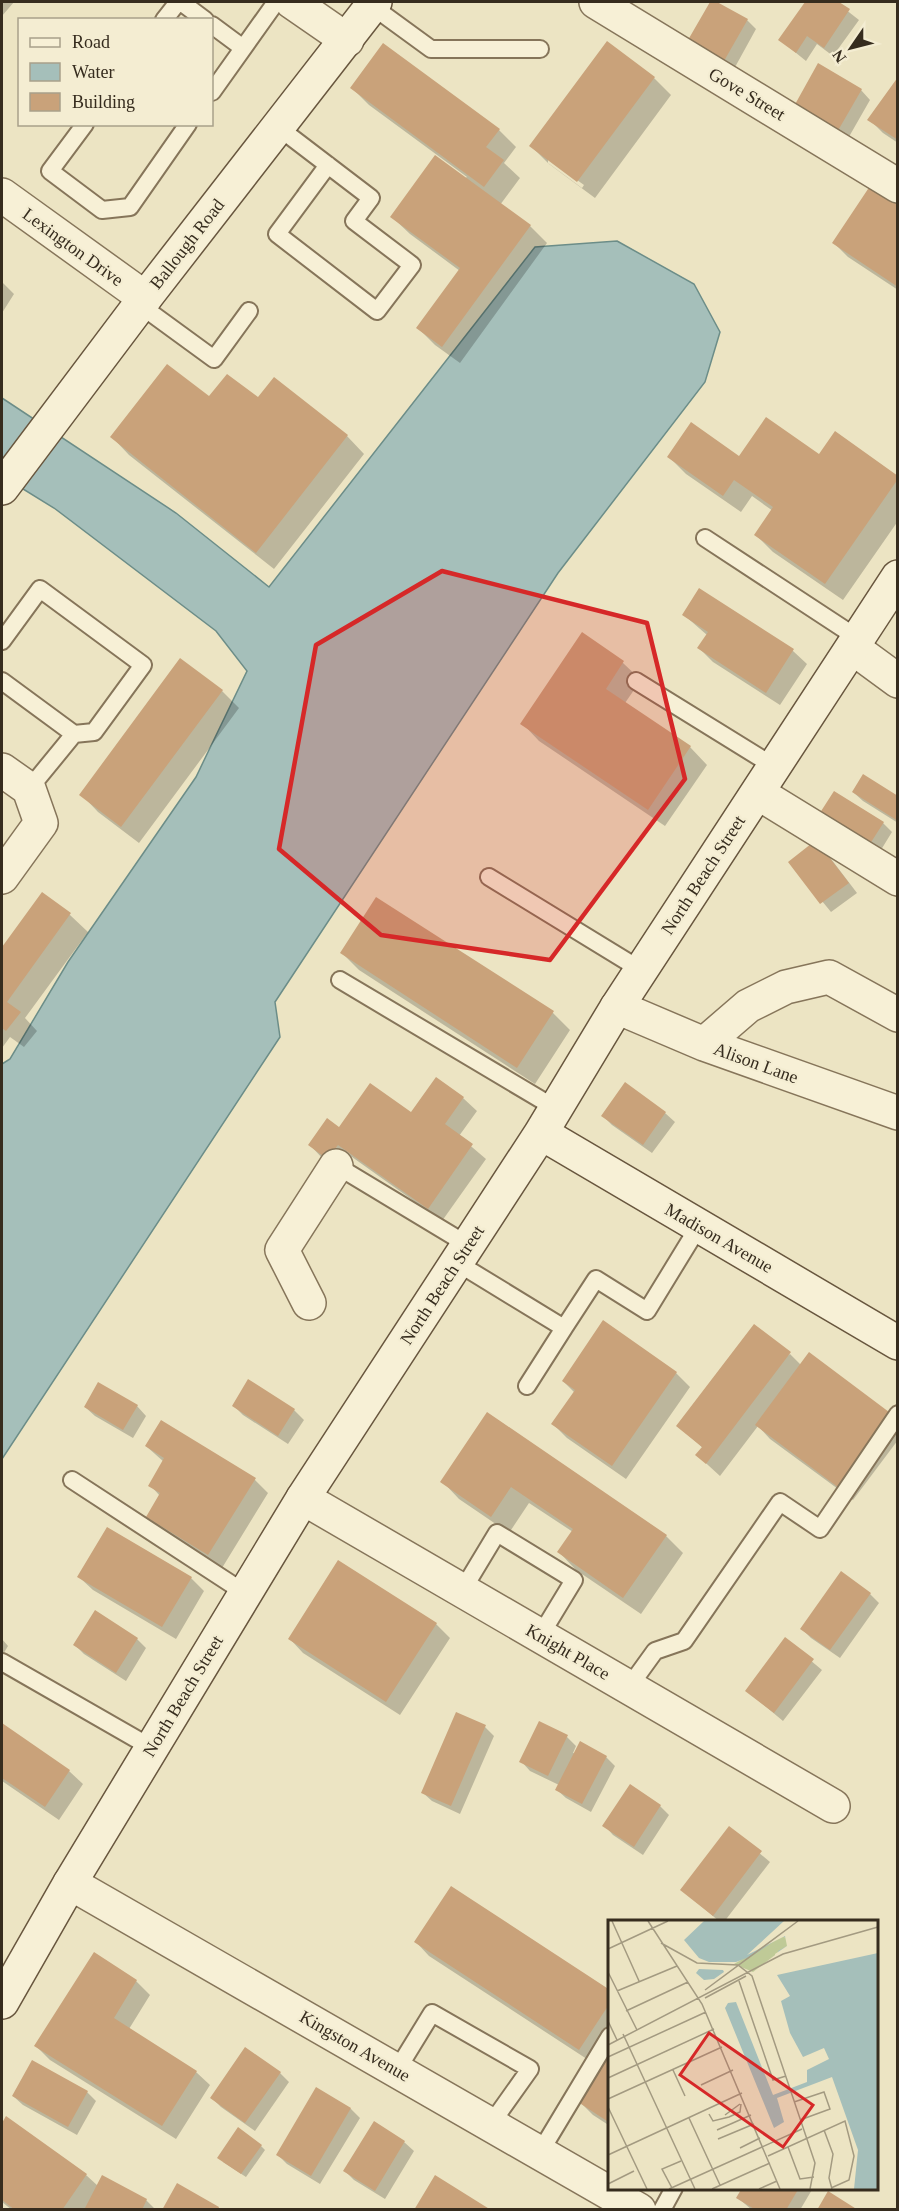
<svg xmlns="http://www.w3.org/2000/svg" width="899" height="2211" viewBox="0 0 899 2211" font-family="'Times New Roman',serif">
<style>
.water{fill:#a5bfba;stroke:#6c8d88;stroke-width:1.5}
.shadow{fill:#0003;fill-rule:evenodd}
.building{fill:#c9a27a}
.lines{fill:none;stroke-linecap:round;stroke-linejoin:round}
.lane-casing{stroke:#86755a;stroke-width:20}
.street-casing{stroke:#86755a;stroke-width:36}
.secondary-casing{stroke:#68563e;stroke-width:36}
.lane{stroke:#f7f0d6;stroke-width:16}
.street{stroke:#f7f0d6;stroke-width:33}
.secondary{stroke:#f7f0d6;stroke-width:33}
.marked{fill:#d62828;fill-opacity:0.2;stroke:#d62828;stroke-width:4.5;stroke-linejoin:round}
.labels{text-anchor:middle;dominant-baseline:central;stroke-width:4.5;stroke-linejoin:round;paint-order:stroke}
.street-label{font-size:18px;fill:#362c1e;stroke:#f4edd2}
.inset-road{fill:none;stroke:#a39a81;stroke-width:1.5}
.view{fill:#d62828;fill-opacity:0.15;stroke:#d62828;stroke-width:3}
.inset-edge{fill:none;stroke:#362c1e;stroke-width:3}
</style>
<rect width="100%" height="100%" fill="#ece4c3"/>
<path class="water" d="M617,241L694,284L720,332L705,382L558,573L275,1002L280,1037L2,1459V1064L10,1059L68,962L196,777L247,671L216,631L54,508L2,476V398L176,513L269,587L535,247Z"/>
<path class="shadow" d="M2,2H14L2,16Z
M711,2L747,20L756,29L734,69L690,40Z
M807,2H836L859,20L833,56L817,44L806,61L780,40Z
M819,65L861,90L870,100L846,142L804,117Z
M654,78L671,95L595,198L549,164L531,146ZM548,159L584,185L582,188L548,163Z
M898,79V143L883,133L869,119Z
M352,88L499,130L516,147L504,163L520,178L500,205L530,226L547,243L460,363L435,345L418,328L460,271L410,234L392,217L467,177L369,105Z
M898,207V290L848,257L834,243Z
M2,282L14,294L2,313Z
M210,398L258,399L347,436L364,454L274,569L129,455L112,437Z
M820,456L898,477V521L843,600L773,552L756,535L773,511L752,496L741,512L686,474L669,457L740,458Z
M699,590L793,651L807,664L780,705L713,662L699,648L707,635L684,615Z
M582,634L623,663L641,680L625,703L690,747L707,765L665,826L539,741L522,723Z
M222,691L239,708L139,843L98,812L81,794Z
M853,792L898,798V823L863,801Z
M818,819L883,823L892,832L876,858Z
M825,851L857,893L831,912L790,862Z
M42,894L70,915L88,932L25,1018L37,1031L24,1047L10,1037L2,1048V950Z
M342,953L553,1013L570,1030L535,1084L359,970Z
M625,1084L665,1113L675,1122L652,1153L612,1125L603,1116Z
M463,1098L477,1111L459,1136L486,1159L442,1221L352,1157L342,1172L323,1159L310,1145L340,1129L411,1114Z
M604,1322L676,1373L690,1387L626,1479L567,1438L553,1424L575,1393L563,1381Z
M790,1354L801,1365L898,1421V1440L853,1500L770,1439L758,1426L720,1476L697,1455L703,1448L678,1426Z
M249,1381L294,1410L304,1420L288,1444L243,1415L233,1405Z
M137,1406L146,1416L133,1438L95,1416L85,1407Z
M487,1414L666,1536L683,1553L641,1614L576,1570L559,1552L573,1532L529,1503L509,1533L459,1499L442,1481Z
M146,1446L255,1480L268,1493L222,1568L161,1530L148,1516L160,1496L150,1485L164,1462Z
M79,1577L191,1578L204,1591L176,1639L93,1590Z
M870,1594L879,1603L840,1658L811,1638L802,1629Z
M436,1624L450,1638L400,1715L303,1653L290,1639Z
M2,1639L8,1646L2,1656Z
M137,1639L146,1648L126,1681L84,1654L75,1645Z
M785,1639L822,1670L783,1721L747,1691Z
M2,1725L69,1771L83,1784L59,1820L2,1781Z
M485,1727L494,1736L460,1814L432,1801L422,1792Z
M567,1737L576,1746L573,1753L606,1757L615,1766L591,1812L566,1798L556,1789L559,1785L530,1771L521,1761Z
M630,1786L660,1806L669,1815L643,1855L613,1835L604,1825Z
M729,1828L770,1862L724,1922H720L682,1890Z
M416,1942L610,1992V2037L593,2063L429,1956Z
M136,1981L150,1995L129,2029L196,2072L210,2085L176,2139L50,2060L36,2046Z
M610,2056V2126L593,2115L580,2102Z
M280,2073L289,2082L255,2131L221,2107L212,2098Z
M317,2089L351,2109L360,2118L320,2184L287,2164L278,2155Z
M87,2092L96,2101L77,2135L23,2105L13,2096Z
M7,2118L86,2175L98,2186L146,2200L156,2210H12L2,2202V2126Z
M374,2123L404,2142L414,2151L385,2199L354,2180L345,2171Z
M261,2146L265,2150L246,2177L223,2162Z
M744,2188H813L800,2210H752L738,2198Z"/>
<path class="building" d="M710,2H717L748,19L724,61L688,40Z
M805,2H839L850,9L824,48L807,36L796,53L778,40Z
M607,41L655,77L577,182L529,146Z
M383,43L500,129L486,147L504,160L484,187L350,88Z
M818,63L862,89L836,134L793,108Z
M898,77V140L867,120Z
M435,155L531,225L442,347L416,328L460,268L390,217Z
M870,186L898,205V287L832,243Z
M167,364L209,396L227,374L258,397L274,377L348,435L256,553L110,437Z
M766,417L819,454L835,431L898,476V479L825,584L754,535L773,507L734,480L723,496L667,457L691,422L739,456Z
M699,588L794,649L766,693L697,648L708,632L682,615Z
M582,632L624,661L606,689L691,746L648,810L520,724Z
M180,658L223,690L121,827L79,795Z
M863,774L898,796V821L852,792Z
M834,791L884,822L866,850L816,819Z
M816,840L849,883L820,904L788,862Z
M42,892L71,913L7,1002L21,1012L6,1031L2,1028V947Z
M376,897L554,1011L517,1068L340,953Z
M436,1077L464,1097L445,1124L473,1144L428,1209L338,1145L327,1159L308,1145L327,1118L339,1127L370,1083L411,1112Z
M625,1082L666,1112L643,1145L601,1116Z
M603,1320L677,1372L612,1466L551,1424L575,1390L562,1381Z
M754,1324L791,1352L706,1464L695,1455L702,1447L676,1426Z
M809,1352L893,1415L839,1488L755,1425Z
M248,1379L295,1409L278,1436L232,1406Z
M98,1382L138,1405L123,1430L84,1407Z
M487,1412L667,1535L623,1598L557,1552L573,1529L511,1487L491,1517L440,1482Z
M161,1420L256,1478L208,1555L146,1517L160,1493L148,1486L164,1458L145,1446Z
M107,1527L192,1577L162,1627L77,1577Z
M338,1560L437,1623L386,1702L288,1639Z
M841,1571L871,1593L830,1650L800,1629Z
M95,1610L138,1638L116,1673L73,1645Z
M785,1637L814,1659L774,1713L745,1691Z
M456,1712L486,1725L451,1806L421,1793Z
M539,1721L568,1735L548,1776L519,1762Z
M2,1723L70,1770L45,1807L2,1778Z
M580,1741L607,1756L582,1804L555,1790Z
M630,1784L661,1805L634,1847L602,1826Z
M729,1826L762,1851L713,1916L680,1890Z
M451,1886L610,1990V2003L579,2050L414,1942Z
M94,1952L137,1980L114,2018L197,2071L162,2126L34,2046Z
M245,2047L281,2072L245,2123L210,2098Z
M610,2053V2123L578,2102Z
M32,2060L88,2091L68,2127L12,2096Z
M316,2087L351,2108L311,2176L276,2155Z
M6,2116L87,2174L62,2210H15L2,2200V2123Z
M374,2121L405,2141L375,2191L343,2171Z
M238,2127L262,2145L241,2174L217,2158Z
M102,2175L147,2199L142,2210H84Z
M435,2175L491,2210H414Z
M177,2183L219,2207L218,2210H162Z
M742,2188H799L786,2210H756L736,2198Z
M828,2191L858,2210H817Z"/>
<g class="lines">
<g class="lane-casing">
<path id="lane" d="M181,2L205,20
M372,6L431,49H540
M164,20L178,2
M212,25L243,48
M212,92L276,2
M85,124L50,171L102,210L130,207L188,124
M278,127L371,198L354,221L412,265L377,311L277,234L328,165
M140,305L214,359L249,311
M705,538L859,639
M2,641L40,589L143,665L94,732L74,734L2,681
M636,681L775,767
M29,789L74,734
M489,877L641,970
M340,980L555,1108
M332,1163L468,1245
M456,1262L564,1328L527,1386
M564,1328L596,1279L647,1311L699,1226
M72,1480L245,1593
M462,1591L497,1533L574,1580L540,1636
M2,1662L152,1748
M629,1687L655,1651L684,1641L780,1502L820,1529L898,1414
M397,2070L432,2013L530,2069L491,2124
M539,2154L610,2036
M662,2210L674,2188"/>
</g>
<g class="street-casing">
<path id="street" d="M292,2L347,40
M596,2L898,186
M2,195L145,298
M853,648L898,681
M2,770L29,789L41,823L2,877
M758,793L898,879
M617,1007L704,1044L898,1113
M704,1044L748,1006L786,987L829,977L898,1015
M309,1303L282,1250L336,1166
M303,1498L833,1806
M70,1883L639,2210"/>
</g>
<g class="secondary-casing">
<path id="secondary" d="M2,488L145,298L375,2
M541,1133L898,1343
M2,2002L70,1883L303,1498L541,1133L617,1007L898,577"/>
</g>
<use href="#lane" class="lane"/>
<use href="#street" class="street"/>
<use href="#secondary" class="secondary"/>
</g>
<path class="marked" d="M442,571L647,623L685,779L550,960L381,935L279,849L316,645Z"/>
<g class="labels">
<g class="street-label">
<text transform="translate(747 94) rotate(31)">Gove Street</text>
<text transform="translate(187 244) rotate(-52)">Ballough Road</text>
<text transform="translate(73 247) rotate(36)">Lexington Drive</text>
<text transform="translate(703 875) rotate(-57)">North Beach Street</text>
<text transform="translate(756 1063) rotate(20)">Alison Lane</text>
<text transform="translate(719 1238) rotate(30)">Madison Avenue</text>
<text transform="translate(442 1285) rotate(-57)">North Beach Street</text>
<text transform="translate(568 1652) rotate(30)">Knight Place</text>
<text transform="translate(183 1696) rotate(-59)">North Beach Street</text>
<text transform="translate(355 2046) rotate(30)">Kingston Avenue</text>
</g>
</g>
<g transform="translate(608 1920)">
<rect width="270" height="270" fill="#ece4c3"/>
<path d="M174,16L180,19L179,26L145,52L126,44Z" fill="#bfca97"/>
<path d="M96,1H270V269H246L250,230L224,157L169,178L176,202L166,208L117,88L120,83L128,82L165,175L199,162V150L221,139L216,128L195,137L182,113L173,81L182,76L169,55L170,31L179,26L180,19L174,16L144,36L128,42H101L91,38L76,20ZM91,49L115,50L116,52L106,59L96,60L88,53Z" fill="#a5bfba"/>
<path d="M176,1H270V33L169,55L167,34L179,26L177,16L139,35Z" fill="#ece4c3"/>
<path class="inset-road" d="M4,1L31,61M40,1L94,84L172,269M53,23L89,43L130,45L144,56L207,243L202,269M0,29L60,1M0,52L29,110M131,61L165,160L178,156M97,70L190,1M9,71L69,46M97,78L138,56M18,91L80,62M0,101L9,120M15,114L87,269M0,125L175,34L270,7M0,137L98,92M65,150L77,176M0,158L106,109M93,165L125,150M0,179L114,127M186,182L216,172L222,189L192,200M0,187L39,269M101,194L105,201L121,197L132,192L133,184M117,195L132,184M81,198L112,265M109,210L143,195M216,210L225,234L221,258L224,269M110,219L146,204M180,227L192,259L206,257M132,228L152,218M0,235L134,173M160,236L237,201L246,236L241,260L223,268M0,264L26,251M64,268L54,249L73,241M61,269L194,209M104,269L162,243M151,269L169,261"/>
<path class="view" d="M101,113L205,185L175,227L72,155Z"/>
<rect width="270" height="270" class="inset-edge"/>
</g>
<rect width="899" height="2211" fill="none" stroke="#362c1e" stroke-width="6"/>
<rect x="18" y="18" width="195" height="108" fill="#f4edd2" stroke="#a8a08a" stroke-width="1.5"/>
<rect x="30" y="38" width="30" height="9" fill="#f7f0d6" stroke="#a8a08a" stroke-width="1.5"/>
<text x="72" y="48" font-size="18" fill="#362c1e">Road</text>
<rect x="30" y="63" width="30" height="18" fill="#a5bfba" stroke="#a8a08a" stroke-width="1.5"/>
<text x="72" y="78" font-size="18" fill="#362c1e">Water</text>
<rect x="30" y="93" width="30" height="18" fill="#c9a27a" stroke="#a8a08a" stroke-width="1.5"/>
<text x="72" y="108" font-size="18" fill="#362c1e">Building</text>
<g transform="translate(851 48) rotate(235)" stroke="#f4edd2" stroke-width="4.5" paint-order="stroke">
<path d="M0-4.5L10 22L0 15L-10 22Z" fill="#362c1e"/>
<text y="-9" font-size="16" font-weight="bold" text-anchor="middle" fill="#362c1e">N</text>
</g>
</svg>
